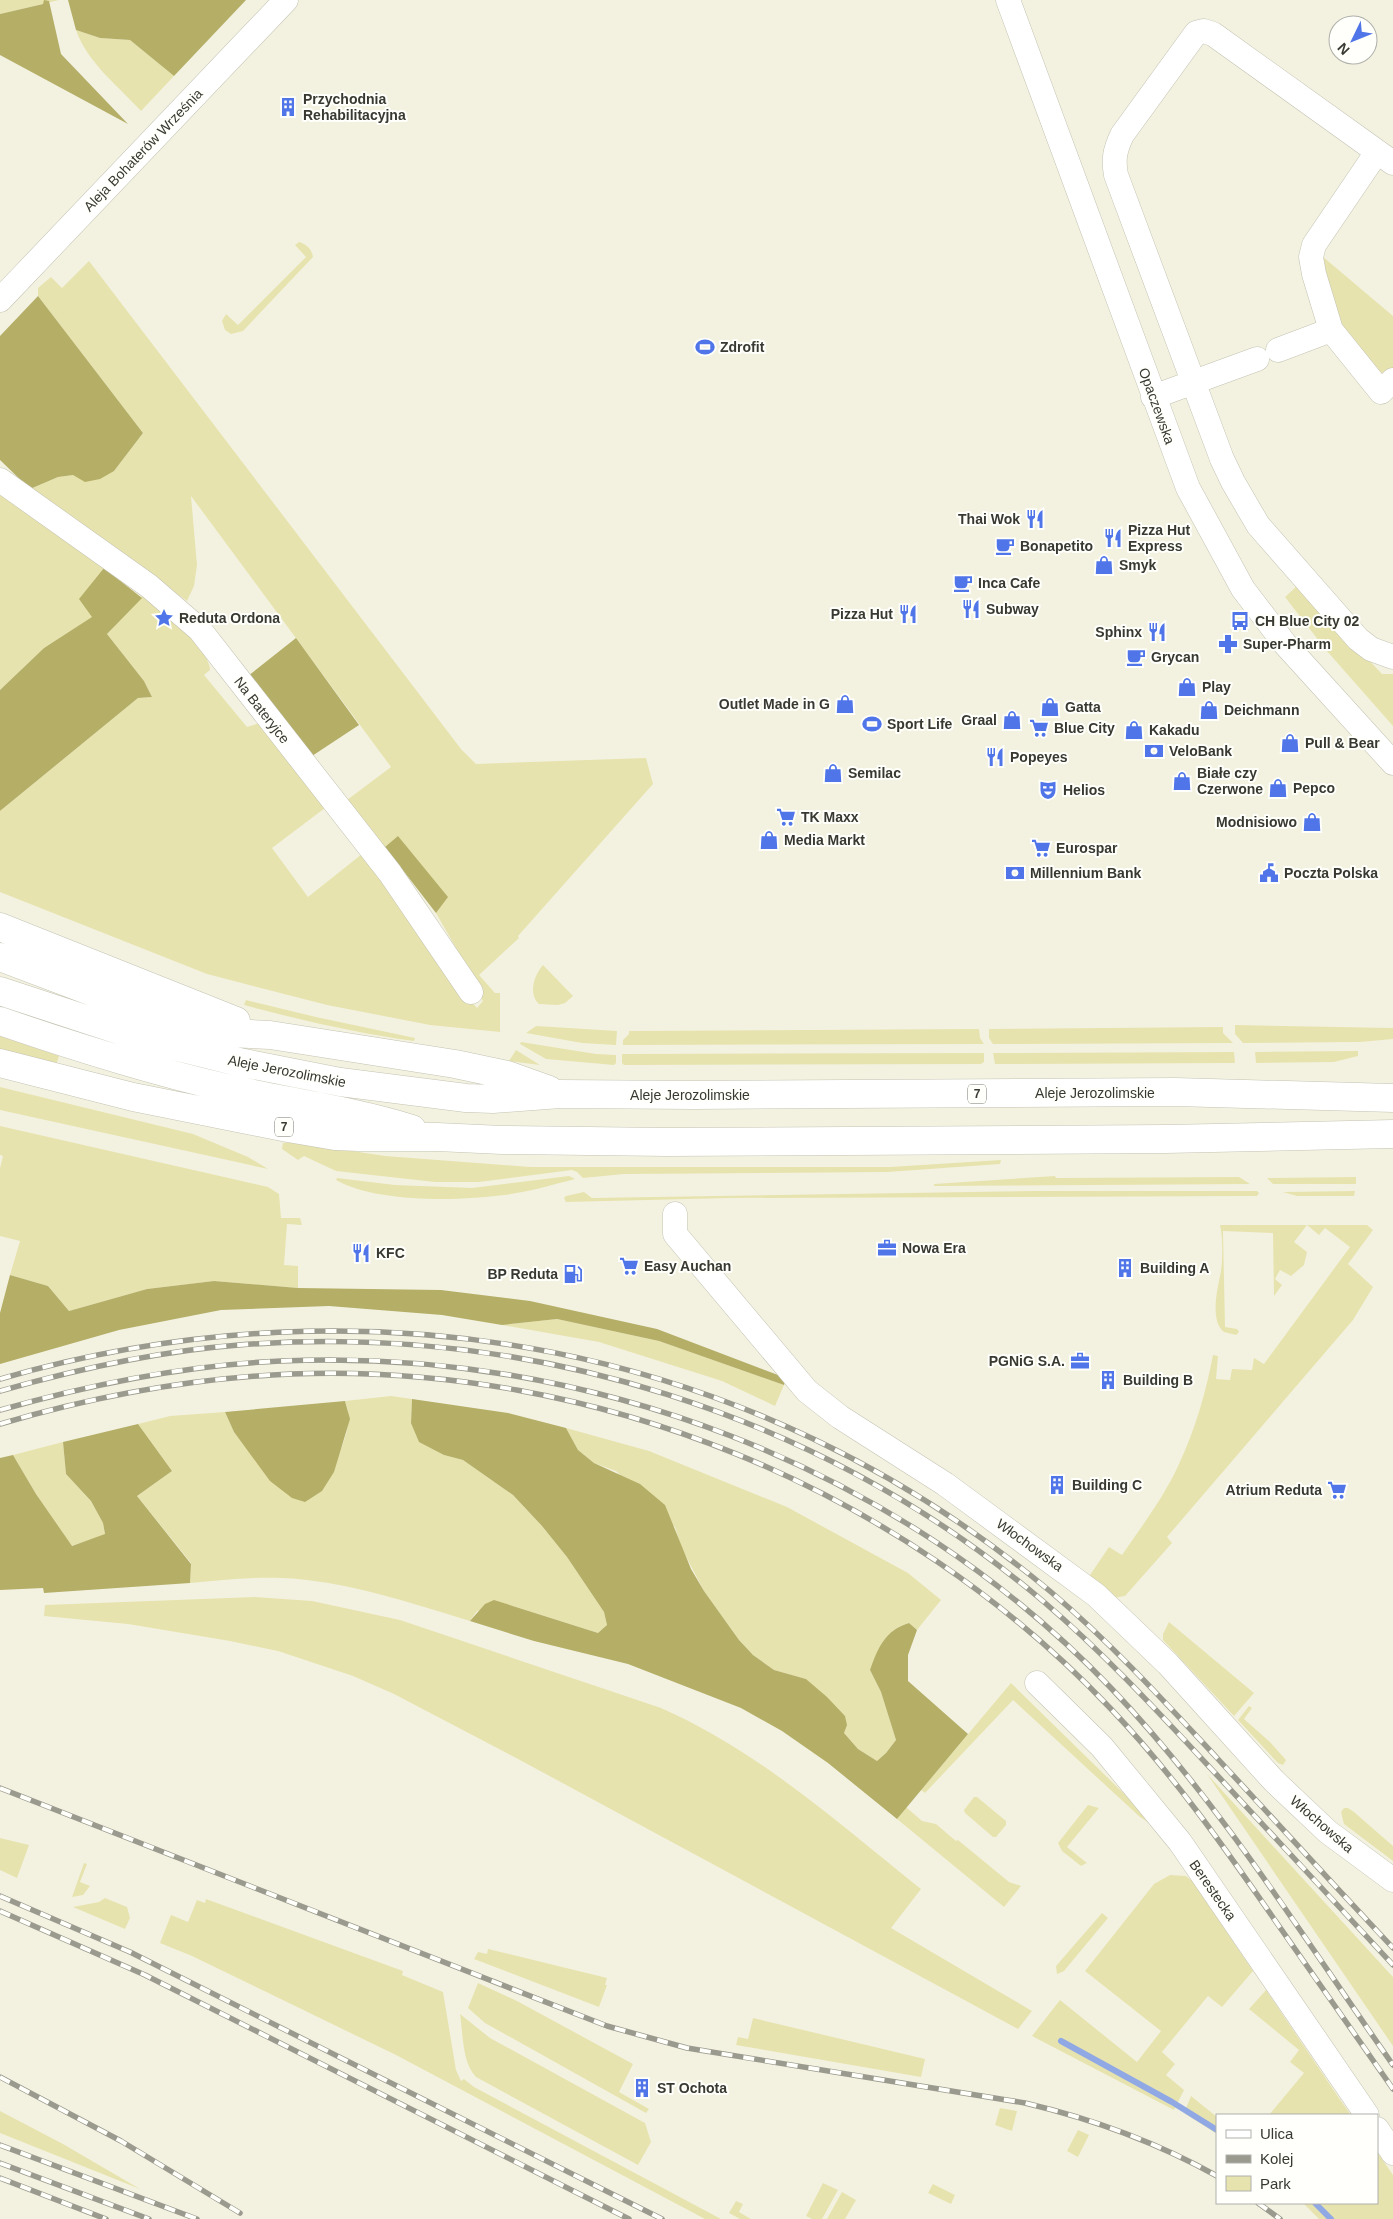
<svg xmlns="http://www.w3.org/2000/svg" width="1393" height="2219" viewBox="0 0 1393 2219" font-family="Arial,sans-serif">
<style>
.green{fill:#e7e3ae}
.forest{fill:#b4ae67}
.lines{fill:none;stroke-linecap:round;stroke-linejoin:round}
.stream{stroke:#90a9e5;stroke-width:6}
.street-casing{stroke:#c4c3b3;stroke-width:25}
.primary-casing{stroke:#c4c3b3;stroke-width:29}
.street{stroke:#fff;stroke-width:24}
.primary{stroke:#fff;stroke-width:28}
.rail-casing{stroke:#9b9a8e;stroke-width:5.5}
.rail{stroke:#fffffb;stroke-width:4;stroke-dasharray:11;stroke-linecap:butt}
.labels{text-anchor:middle;dominant-baseline:central;stroke-width:4;stroke-linejoin:round;paint-order:stroke}
.shield{fill:#fffffb;stroke:#74746e;stroke-width:1}
.shield-label{font-size:12px;font-weight:bold;fill:#393932}
.poi-label{font-size:14px;font-weight:bold;fill:#393932;stroke:#fffffb;text-anchor:start}
.street-label{font-size:14px;fill:#393932;stroke:#fffffb}
</style>
<rect width="100%" height="100%" fill="#f3f2e1"/>
<path class="green" d="M0,0H59L0,14Z
M76,30L100,38L130,40L174,76L141,111C118,86 87,62 76,30Z
M299,242C306,244 312,249 313,257L243,331L231,334L225,330L222,321L226,314L238,325L306,257L295,245Z
M1322,256L1393,316V371L1390,374L1370,371L1338,329Z
M89,261L461,749L476,764L646,758L653,784L518,936L519,938L479,975L495,993H500V1032L430,1025L327,1005L207,974L0,892V811L138,698L152,697L144,681L107,634L145,593C152,599 161,603 168,609C179,619 211,657 210,670L204,675L247,727L260,723L325,808L272,848L308,897L362,854L464,993L477,1008L483,1001L473,984L472,976L436,913L447,897L398,837L385,847L347,800L391,767L191,496L197,565L194,586L187,601L30,489L58,477L73,475L85,481L114,471L143,433L38,296V288L51,277L62,288Z
M0,488L104,568L93,617L44,648L0,690Z
M1298,585L1382,674H1393V726L1326,650L1285,597Z
M543,965L573,996L565,1003L558,1005L539,1004C528,994 534,975 543,965Z
M246,1000L316,1017L415,1038L414,1041C356,1033 300,1020 244,1005Z
M1235,1025L1393,1028V1039L1360,1042L1243,1043L1235,1034Z
M536,1026L617,1031L616,1045L582,1043L526,1033Z
M1223,1027V1033L1233,1043L993,1044L989,1038V1029Z
M979,1029L980,1038L984,1044L623,1045V1040L629,1034V1031Z
M0,1036L59,1056L56,1065L0,1050Z
M521,1042L596,1054L616,1055V1063L614,1065L546,1059L520,1044Z
M516,1050L540,1065L509,1061Z
M1358,1051V1056L1334,1062L1256,1063L1255,1052Z
M1234,1052L1235,1063L995,1064L993,1053Z
M984,1053V1062L981,1064L624,1065L622,1063V1054Z
M0,1087L193,1134L248,1157L268,1169L0,1110Z
M0,1126L268,1187L279,1194L281,1218H300L302,1225L287,1224L284,1265L298,1266V1288L214,1281L147,1289L69,1311L48,1286L10,1275L20,1241L0,1236V1168L3,1156L0,1155Z
M292,1142L385,1156L531,1167H890L1001,1160L1000,1164L887,1172L624,1174L583,1178L577,1172L572,1170L479,1182H435L336,1171L304,1156L298,1160L282,1149L283,1143Z
M569,1176L575,1179C552,1185 528,1192 504,1195C459,1201 376,1203 336,1180L337,1178L395,1185L472,1188Z
M1055,1176L1056,1178L1239,1177L1250,1184L934,1186V1184Z
M1356,1177V1184H1273L1267,1178Z
M1035,1191H1257L1259,1193L1257,1196L729,1198L566,1202L564,1198L566,1196L584,1192L592,1198Z
M1355,1191L1354,1196H1297L1283,1192Z
M1220,1225H1367L1373,1230L1348,1264L1373,1287L1353,1320L1167,1537L1172,1543L1125,1596L1113,1598L1092,1580L1090,1575L1109,1547L1122,1555C1142,1526 1164,1497 1179,1464C1195,1430 1206,1392 1213,1355L1218,1356L1216,1379L1230,1380L1232,1369L1252,1370L1254,1358L1264,1364L1350,1247L1325,1228L1319,1235L1307,1225L1294,1242L1307,1252L1304,1265L1291,1276L1280,1270L1275,1279L1282,1285L1274,1296L1273,1233L1223,1231L1225,1327L1237,1329L1239,1332L1236,1335L1224,1332C1210,1321 1217,1291 1220,1276C1223,1264 1223,1237 1220,1225Z
M557,1319L659,1341L784,1385L775,1406L722,1381L599,1342L502,1325Z
M391,1396L412,1399L411,1423L444,1455L463,1460L513,1495L542,1526L567,1557L604,1612L607,1625L598,1633L513,1606L477,1611L470,1621C411,1603 343,1580 281,1578C251,1577 220,1580 190,1583L191,1563L137,1496L172,1471L138,1424L170,1416L225,1412L234,1432L260,1466L341,1449C347,1433 352,1417 345,1401Z
M566,1428L649,1451L787,1507L908,1573L941,1600L917,1630L909,1623C884,1630 880,1648 870,1670L881,1692L896,1740L886,1753L877,1761L858,1749L844,1733L845,1716L806,1679L774,1670L753,1655L739,1640L704,1591L681,1547L675,1527L616,1471L594,1463L578,1450Z
M63,1442L66,1474L91,1501L103,1523L105,1535L71,1546L36,1494L13,1455Z
M255,1597L312,1601L400,1620L661,1708C759,1751 838,1823 921,1889L891,1928L1032,2011L1018,2029L518,1759L394,1694L353,1676L278,1651L230,1641L128,1624L44,1616L45,1605Z
M1169,1622L1254,1693L1234,1716L1163,1640V1634Z
M1011,1683L1158,1827L1157,1828L1140,1817L1013,1700L925,1793L921,1790Z
M1249,1706L1252,1708L1244,1719L1270,1742L1286,1760L1283,1765L1278,1763L1238,1720Z
M1207,1774L1393,1977V2046Z
M974,1797H977L1006,1821V1825L996,1837H993L965,1813L964,1810Z
M1088,1805L1099,1808L1067,1847L1087,1863L1081,1866L1062,1851L1058,1843Z
M906,1807L922,1821L936,1824L956,1841L958,1840L1009,1882L1021,1886L1004,1907L897,1819Z
M1344,1808H1348L1354,1812L1393,1846V1861L1344,1824L1341,1812Z
M0,1838L29,1845L17,1878L0,1870Z
M84,1863L87,1864L80,1882L90,1886L83,1895L72,1897Z
M1170,1875L1186,1876L1192,1881L1253,1971L1222,2007L1208,1996L1162,2052L1175,2064L1166,2075L1184,2090L1174,2110L1032,2036L1060,2000L1137,2062L1161,2031L1085,1971L1154,1884Z
M105,1898L127,1907L130,1918L125,1929L73,1907L99,1902Z
M206,1899L403,1971L402,1975L443,1992L456,2070L461,2081L464,2079L474,2087L721,2219H705L396,2055L192,1956L160,1943L171,1915L188,1922L197,1900L205,1903Z
M1102,1913L1108,1918L1064,1971L1057,1974L1056,1966Z
M488,1949L607,1978L605,1985H607L599,2007L474,1959L478,1952L487,1954Z
M478,1983L517,2001L633,2064L619,2092L649,2109L646,2113L485,2023L468,2008Z
M1266,1990L1341,2101L1351,2115H1269L1304,2073L1290,2062L1299,2050L1249,2009Z
M460,2014L490,2038L645,2123L651,2142L638,2165L476,2077C462,2063 463,2033 460,2014Z
M753,2018L925,2059L921,2077L736,2045L738,2037L748,2039Z
M1191,2096L1217,2117V2134L1184,2113Z
M1000,2108L1017,2111L1012,2131L995,2125Z
M0,2111L63,2144L140,2189L0,2133Z
M1078,2130L1089,2135L1078,2157L1067,2151Z
M1377,2152L1393,2175V2219H1319L1303,2203H1377Z
M823,2183L838,2190L822,2219H812L806,2216Z
M933,2184L955,2195L951,2204L928,2193Z
M842,2192L856,2200L845,2219H827Z
M736,2201L743,2204L739,2212L751,2219H740L729,2213Z"/>
<path class="forest" d="M44,0L49,1L61,54L128,124L0,55V14L43,4Z
M68,0H246L174,76L130,40L100,38L76,30Z
M38,296L143,433L114,471L100,479L85,482L73,475L58,477L30,489L0,460V336Z
M104,568L142,598L107,634L144,681L152,697L138,698L0,811V690L44,648L92,617L79,599Z
M296,638L359,725L312,756L248,676Z
M398,836L448,897L436,913L385,847Z
M10,1275L48,1286L69,1311L147,1289L214,1281L298,1288L441,1290L530,1301L657,1329L786,1378L784,1385L659,1341L557,1319L502,1325L442,1315L329,1306L221,1310L119,1330L0,1364V1313Z
M412,1399L508,1413L566,1428L578,1450L594,1463L640,1484L665,1505L691,1569L704,1591L739,1640L753,1655L774,1670L806,1679L827,1697L845,1716L847,1725L844,1733L858,1749L877,1761L886,1753L896,1740L881,1692L870,1670C878,1648 885,1630 909,1623L917,1630L908,1655V1681L968,1734L897,1819L828,1763L782,1731L741,1708L628,1664L534,1641L470,1621L485,1604L494,1600L598,1633L607,1625L604,1612L567,1557L542,1526L513,1495L463,1460L444,1455L419,1442L411,1423Z
M345,1401L350,1419L334,1472L322,1491L305,1502L292,1498L270,1481L234,1432L225,1412Z
M138,1424L172,1471L137,1496L191,1564L190,1583L44,1593L43,1588L0,1590V1458L13,1455L36,1494L72,1546L105,1534L103,1523L91,1501L66,1474L63,1442Z"/>
<g class="lines">
<path class="stream" d="M1061,2041L1172,2102L1217,2130
M1315,2203L1331,2219"/>
<g class="street-casing">
<path id="street" d="M1008,0L1188,488L1243,589L1285,644L1393,763
M1377,152L1314,245L1311,257L1314,274L1331,330L1381,392L1393,380
M1393,163L1213,34L1204,31L1196,33L1122,135C1115,150 1113,159 1116,175L1222,459L1233,482L1258,525L1358,639L1371,649L1393,657
M0,300L286,0
M1278,350L1331,330
M1153,397L1257,359
M0,480L149,586L200,630L390,873L471,992
M675,1214V1234L807,1391L840,1417L945,1484L1096,1595L1168,1664L1274,1781L1328,1832L1393,1880
M1037,1683L1102,1747L1180,1842L1367,2115
M1377,2129L1393,2153"/>
</g>
<g class="primary-casing">
<path id="primary" d="M0,927L236,1021
M0,957L119,1002L183,1023L228,1033L270,1035L455,1064L507,1075L549,1090
M0,991L146,1039L234,1061L340,1082L466,1098L493,1099L560,1094L694,1095L1175,1092L1393,1098
M0,1021C75,1047 149,1070 226,1088C288,1102 351,1110 412,1129
M0,1063L133,1097L288,1128L335,1136L359,1137H437L502,1140L667,1142L1166,1139L1393,1134"/>
</g>
<use href="#street" class="street"/>
<use href="#primary" class="primary"/>
<g class="rail-casing">
<path id="rail" d="M0,1379C370,1272 754,1344 1051,1592C1111,1643 1164,1701 1217,1758C1276,1822 1334,1885 1393,1948
M0,1391C78,1369 158,1351 239,1345C529,1322 822,1414 1044,1602C1106,1655 1161,1715 1216,1774C1275,1838 1334,1901 1393,1965
M0,1410C92,1384 185,1365 281,1361C586,1347 899,1466 1111,1688C1219,1801 1303,1937 1393,2065
M0,1424C95,1396 192,1378 291,1374C595,1362 902,1488 1111,1709C1172,1773 1222,1844 1272,1916C1312,1974 1353,2031 1393,2089
M0,1788L607,2026L687,2048L1025,2103C1093,2119 1156,2142 1217,2176
M0,1896L130,1952L662,2219
M0,1911L145,1975L629,2219
M0,2077L121,2141L240,2213
M0,2145L197,2219
M0,2163L149,2219
M0,2178L106,2219
M1258,2203L1280,2219"/>
</g>
<use href="#rail" class="rail"/>
</g>
<defs>
<g id="building-bare" transform="scale(1.5)"><path d="M-4-6H4V6H1V3H-1V6H-4ZM-2.5-4.3h1.7v1.8h-1.7ZM.8-4.3h1.7v1.8H.8ZM-2.5-1h1.7V.8h-1.7ZM.8-1h1.7V.8H.8Z" fill="#4f75e9" stroke="#fffffb" stroke-width="2.5" paint-order="stroke"/></g>
<g id="stadium-bare" transform="scale(1.5)"><path d="M0-5a6.5 5 0 1 0 0 10a6.5 5 0 1 0 0-10ZM-3.5-1.8h7v3.6h-7Z" fill="#4f75e9" stroke="#fffffb" stroke-width="2.5" paint-order="stroke"/></g>
<g id="restaurant-bare" transform="scale(1.5)"><path d="M-5-6h1v4h1v-4h1v4h1v-4h1v5L-1.5 .5V6h-2V.5L-5-1ZM5-6V6H3V1.5H1.5Q1.5-4 5-6Z" fill="#4f75e9" stroke="#fffffb" stroke-width="2.5" paint-order="stroke"/></g>
<g id="cafe-bare" transform="scale(1.5)"><path d="M-5.5-4.5H6V0H3Q3 3.5 0 3.5H-2.5Q-5.5 3.5-5.5 0ZM3-3.2v2h1.7v-2ZM-6 4.5H4V6H-6Z" fill="#4f75e9" stroke="#fffffb" stroke-width="2.5" paint-order="stroke"/></g>
<g id="shop-bare" transform="scale(1.5)"><path d="M-5-2.5h2.3a2.7 3.5 0 0 1 5.4 0H5L5.5 6h-11ZM-1.5-2.5h3a1.5 2.3 0 0 0-3 0Z" fill="#4f75e9" stroke="#fffffb" stroke-width="2.5" paint-order="stroke"/></g>
<g id="sight-bare" transform="scale(1.5)"><path d="M0-6L1.8-2.2L6-1.7L2.9 1.2L3.7 5.4L0 3.3L-3.7 5.4L-2.9 1.2L-6-1.7L-1.8-2.2Z" fill="#4f75e9" stroke="#fffffb" stroke-width="2.5" paint-order="stroke"/></g>
<g id="bus-bare" transform="scale(1.5)"><path d="M-5-6H5V4H4V6H2V4H-2V6H-4V4H-5ZM-3.5-4V0h7V-4ZM-3.5 1.2v1.5H-2V1.2ZM2 1.2v1.5H3.5V1.2Z" fill="#4f75e9" stroke="#fffffb" stroke-width="2.5" paint-order="stroke"/></g>
<g id="pharmacy-bare" transform="scale(1.5)"><path d="M-2-6h4v4h4v4h-4v4h-4v-4h-4v-4h4Z" fill="#4f75e9" stroke="#fffffb" stroke-width="2.5" paint-order="stroke"/></g>
<g id="supermarket-bare" transform="scale(1.5)"><path d="M-6-5.5h2.5l.6 2H6L4.5 2H-2.5L-4.4-4H-6ZM-1.5 3.2a1.3 1.3 0 1 0 .1 0ZM3 3.2a1.3 1.3 0 1 0 .1 0Z" fill="#4f75e9" stroke="#fffffb" stroke-width="2.5" paint-order="stroke"/></g>
<g id="bank-bare" transform="scale(1.5)"><path d="M-6-4H6V4H-6ZM0-2.3a2.3 2.3 0 1 0 0 4.6a2.3 2.3 0 1 0 0-4.6Z" fill="#4f75e9" stroke="#fffffb" stroke-width="2.5" paint-order="stroke"/></g>
<g id="theatre-bare" transform="scale(1.5)"><path d="M-5-5.5Q0-4 5-5.5V0Q5 5 0 6Q-5 5-5 0ZM-3.3-2.5H-1v1.5H-3.3ZM1-2.5H3.3v1.5H1ZM-2.8 1Q0 5.5 2.8 1Z" fill="#4f75e9" stroke="#fffffb" stroke-width="2.5" paint-order="stroke"/></g>
<g id="civic-bare" transform="scale(1.5)"><path d="M-.6-6.5H3V-4.5H.6V-3L4-1V1h2V6H-6V1h2V-1L-.6-3ZM-1.2 2.5V6h2.4V2.5Z" fill="#4f75e9" stroke="#fffffb" stroke-width="2.5" paint-order="stroke"/></g>
<g id="office-bare" transform="scale(1.5)"><path d="M-6-3h4V-5.5h4V-3h4V5H-6ZM-1-4.5V-3h2v-1.5ZM-6 0V1H6V0Z" fill="#4f75e9" stroke="#fffffb" stroke-width="2.5" paint-order="stroke"/></g>
<g id="fuel-bare" transform="scale(1.5)"><path d="M-5.5-6h7V0h2V4h1.3V-2.5L3-4.5l.8-.8L6-3V5H2.5V1h-1V6h-7ZM-4.2-4.7v3.2H.2V-4.7Z" fill="#4f75e9" stroke="#fffffb" stroke-width="2.5" paint-order="stroke"/></g>
</defs>
<g fill-rule="evenodd">
<use href="#building-bare" x="288" y="107"/>
<use href="#stadium-bare" x="705" y="347"/>
<use href="#restaurant-bare" x="1035" y="519"/>
<use href="#restaurant-bare" x="1113" y="538"/>
<use href="#cafe-bare" x="1005" y="546"/>
<use href="#shop-bare" x="1104" y="565"/>
<use href="#cafe-bare" x="963" y="583"/>
<use href="#restaurant-bare" x="971" y="609"/>
<use href="#restaurant-bare" x="908" y="614"/>
<use href="#sight-bare" x="164" y="618"/>
<use href="#bus-bare" x="1240" y="621"/>
<use href="#restaurant-bare" x="1157" y="632"/>
<use href="#pharmacy-bare" x="1228" y="644"/>
<use href="#cafe-bare" x="1136" y="657"/>
<use href="#shop-bare" x="1187" y="687"/>
<use href="#shop-bare" x="845" y="704"/>
<use href="#shop-bare" x="1050" y="707"/>
<use href="#shop-bare" x="1209" y="710"/>
<use href="#shop-bare" x="1012" y="720"/>
<use href="#stadium-bare" x="872" y="724"/>
<use href="#supermarket-bare" x="1039" y="728"/>
<use href="#shop-bare" x="1134" y="730"/>
<use href="#shop-bare" x="1290" y="743"/>
<use href="#bank-bare" x="1154" y="751"/>
<use href="#restaurant-bare" x="995" y="757"/>
<use href="#shop-bare" x="833" y="773"/>
<use href="#shop-bare" x="1182" y="781"/>
<use href="#shop-bare" x="1278" y="788"/>
<use href="#theatre-bare" x="1048" y="790"/>
<use href="#supermarket-bare" x="786" y="817"/>
<use href="#shop-bare" x="1312" y="822"/>
<use href="#shop-bare" x="769" y="840"/>
<use href="#supermarket-bare" x="1041" y="848"/>
<use href="#bank-bare" x="1015" y="873"/>
<use href="#civic-bare" x="1269" y="873"/>
<use href="#office-bare" x="887" y="1248"/>
<use href="#restaurant-bare" x="361" y="1253"/>
<use href="#supermarket-bare" x="629" y="1266"/>
<use href="#building-bare" x="1125" y="1268"/>
<use href="#fuel-bare" x="573" y="1274"/>
<use href="#office-bare" x="1080" y="1361"/>
<use href="#building-bare" x="1108" y="1380"/>
<use href="#building-bare" x="1057" y="1485"/>
<use href="#supermarket-bare" x="1337" y="1490"/>
<use href="#building-bare" x="642" y="2088"/>
</g>
<g class="labels">
<g class="shield">
<rect x="968" y="1084.5" width="18" height="19" rx="4"/>
<rect x="275" y="1117.5" width="18" height="19" rx="4"/>
</g>
<g class="shield-label">
<text x="977" y="1094">7</text>
<text x="284" y="1127">7</text>
</g>
<g class="poi-label">
<text x="303" y="99">Przychodnia<tspan x="303" dy="16">Rehabilitacyjna</tspan></text>
<text x="720" y="347">Zdrofit</text>
<text x="1020" y="519" text-anchor="end">Thai Wok</text>
<text x="1128" y="530">Pizza Hut<tspan x="1128" dy="16">Express</tspan></text>
<text x="1020" y="546">Bonapetito</text>
<text x="1119" y="565">Smyk</text>
<text x="978" y="583">Inca Cafe</text>
<text x="986" y="609">Subway</text>
<text x="893" y="614" text-anchor="end">Pizza Hut</text>
<text x="179" y="618">Reduta Ordona</text>
<text x="1255" y="621">CH Blue City 02</text>
<text x="1142" y="632" text-anchor="end">Sphinx</text>
<text x="1243" y="644">Super-Pharm</text>
<text x="1151" y="657">Grycan</text>
<text x="1202" y="687">Play</text>
<text x="830" y="704" text-anchor="end">Outlet Made in G</text>
<text x="1065" y="707">Gatta</text>
<text x="1224" y="710">Deichmann</text>
<text x="997" y="720" text-anchor="end">Graal</text>
<text x="887" y="724">Sport Life</text>
<text x="1054" y="728">Blue City</text>
<text x="1149" y="730">Kakadu</text>
<text x="1305" y="743">Pull &amp; Bear</text>
<text x="1169" y="751">VeloBank</text>
<text x="1010" y="757">Popeyes</text>
<text x="848" y="773">Semilac</text>
<text x="1197" y="773">Białe czy<tspan x="1197" dy="16">Czerwone</tspan></text>
<text x="1293" y="788">Pepco</text>
<text x="1063" y="790">Helios</text>
<text x="801" y="817">TK Maxx</text>
<text x="1297" y="822" text-anchor="end">Modnisiowo</text>
<text x="784" y="840">Media Markt</text>
<text x="1056" y="848">Eurospar</text>
<text x="1030" y="873">Millennium Bank</text>
<text x="1284" y="873">Poczta Polska</text>
<text x="902" y="1248">Nowa Era</text>
<text x="376" y="1253">KFC</text>
<text x="644" y="1266">Easy Auchan</text>
<text x="1140" y="1268">Building A</text>
<text x="558" y="1274" text-anchor="end">BP Reduta</text>
<text x="1065" y="1361" text-anchor="end">PGNiG S.A.</text>
<text x="1123" y="1380">Building B</text>
<text x="1072" y="1485">Building C</text>
<text x="1322" y="1490" text-anchor="end">Atrium Reduta</text>
<text x="657" y="2088">ST Ochota</text>
</g>
<g class="street-label">
<text transform="translate(143 150) rotate(-46)">Aleja Bohaterów Września</text>
<text transform="translate(1157 406) rotate(70)">Opaczewska</text>
<text transform="translate(262 710) rotate(52)">Na Bateryjce</text>
<text transform="translate(287 1071) rotate(11)">Aleje Jerozolimskie</text>
<text x="1095" y="1093">Aleje Jerozolimskie</text>
<text x="690" y="1095">Aleje Jerozolimskie</text>
<text transform="translate(1030 1545) rotate(36)">Włochowska</text>
<text transform="translate(1322 1824) rotate(41)">Włochowska</text>
<text transform="translate(1213 1890) rotate(55)">Berestecka</text>
</g>
</g>
<rect x="1216" y="2114" width="162" height="90" fill="#fffffb" stroke="#b0b0ab"/>
<rect x="1226" y="2130" width="25" height="8" fill="#ffffff" stroke="#b0b0ab"/>
<text x="1260" y="2139" font-size="15" fill="#393932">Ulica</text>
<rect x="1226" y="2155" width="25" height="8" fill="#9b9a8e" stroke="#b0b0ab"/>
<text x="1260" y="2164" font-size="15" fill="#393932">Kolej</text>
<rect x="1226" y="2176" width="25" height="15" fill="#e7e3ae" stroke="#b0b0ab"/>
<text x="1260" y="2189" font-size="15" fill="#393932">Park</text>
<g transform="translate(1353 40) rotate(227)"><circle r="24" fill="#fffffb" stroke="#b0b0ab"/>
<path d="M0-4L9 19L0 12L-9 19Z" fill="#4f75e9"/>
<text y="-8" font-size="14" font-weight="bold" text-anchor="middle" fill="#393932">N</text>
</g>
</svg>
